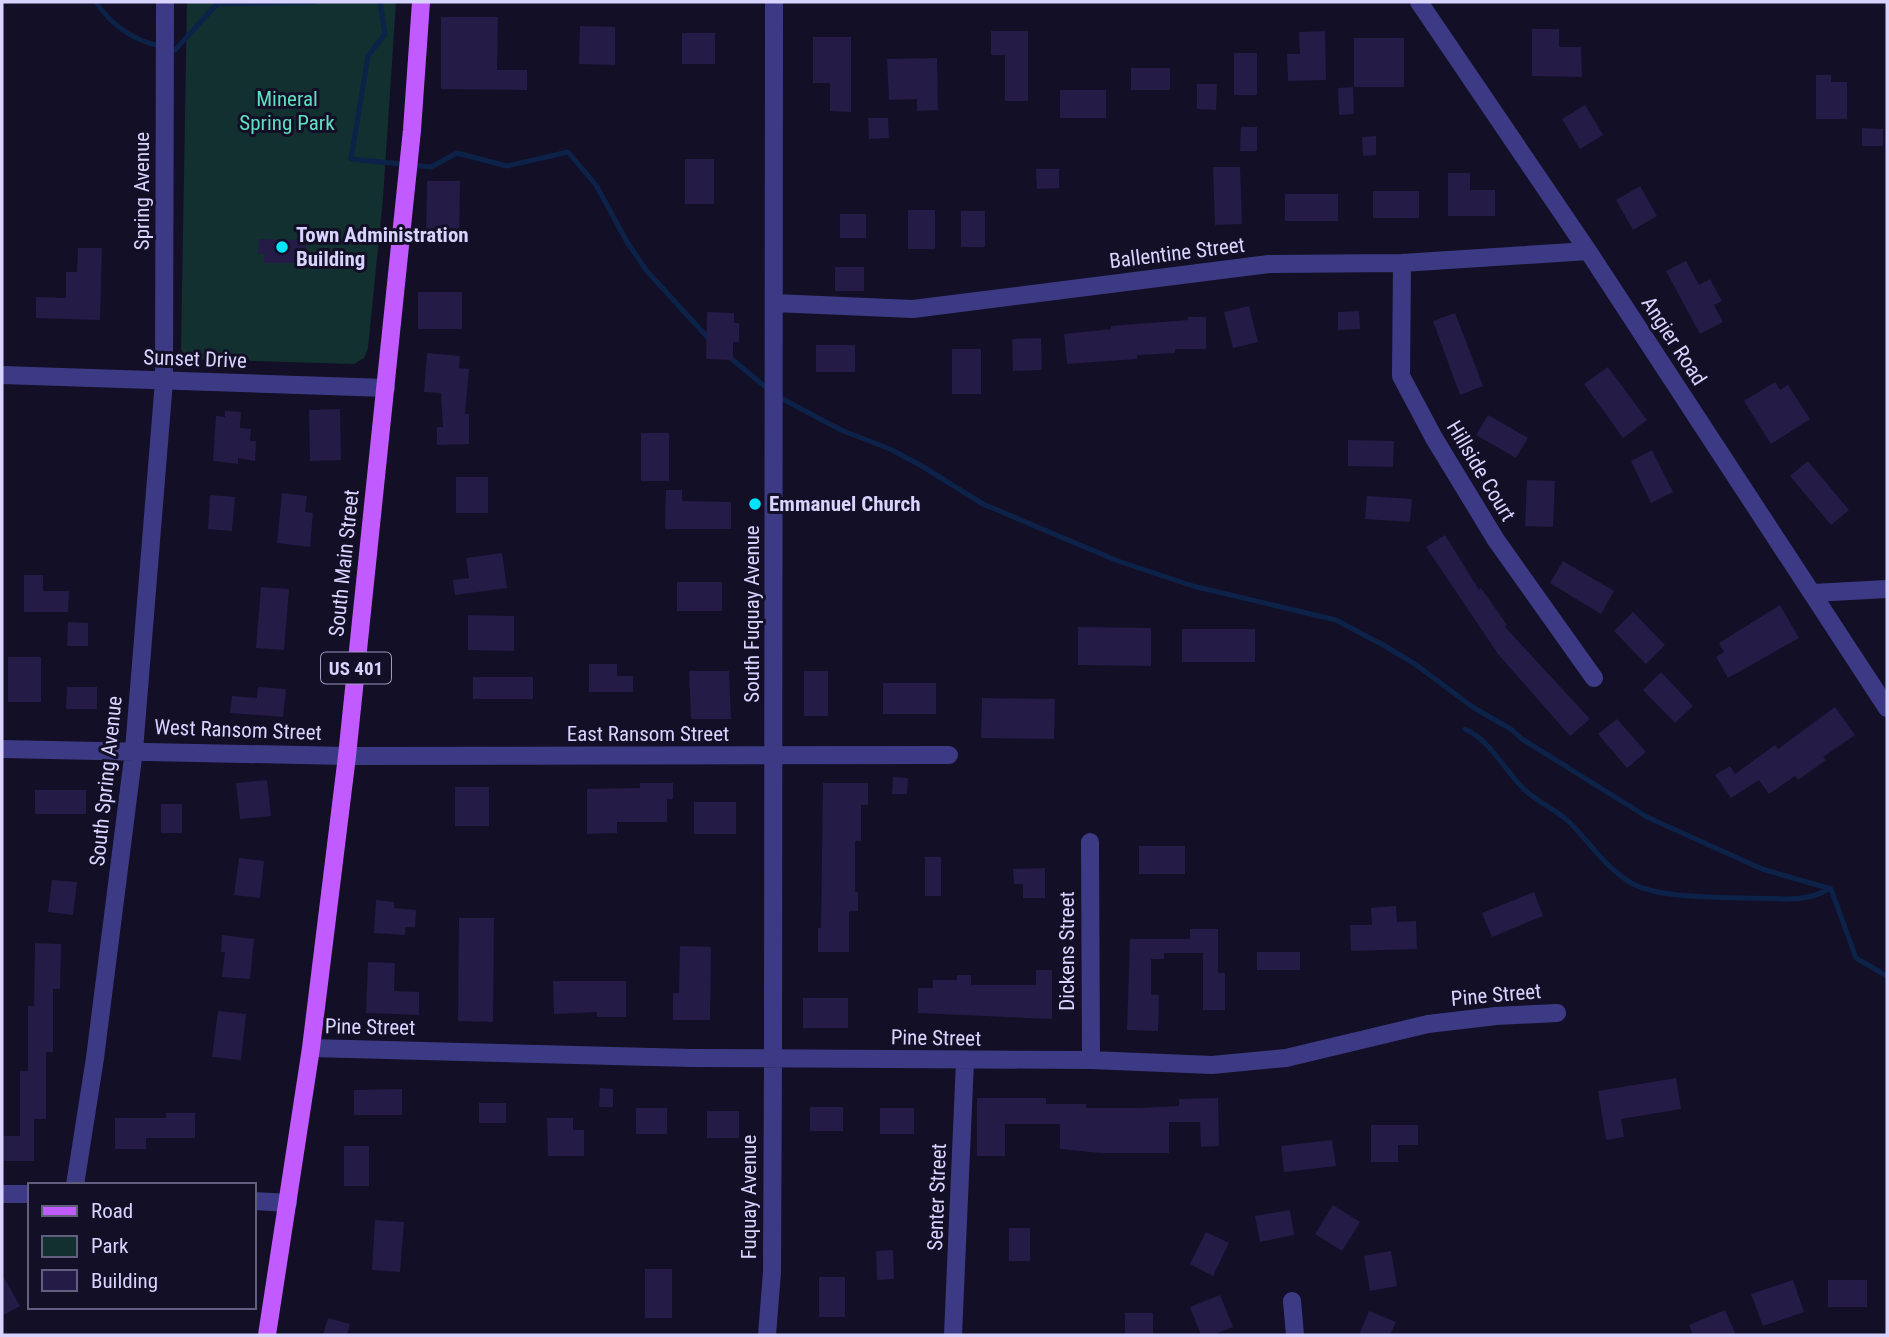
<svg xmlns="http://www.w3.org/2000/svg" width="1889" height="1337" viewBox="0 0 1889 1337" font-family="'Roboto Condensed',sans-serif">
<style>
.green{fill:#12302f}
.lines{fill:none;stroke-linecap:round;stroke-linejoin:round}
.stream{stroke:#0c2248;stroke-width:5}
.building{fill:#241b47}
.minor{stroke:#3d3a85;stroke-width:18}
.major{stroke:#c25bff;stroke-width:18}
.poi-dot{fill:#00e5ff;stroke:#130f26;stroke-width:2.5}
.labels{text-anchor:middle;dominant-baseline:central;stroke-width:6;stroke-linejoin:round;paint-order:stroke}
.shield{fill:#130f26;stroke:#9e99be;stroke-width:2}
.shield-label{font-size:19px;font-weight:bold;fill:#d9d4ff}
.park-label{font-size:21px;fill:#5fe0c0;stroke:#130f26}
.street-label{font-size:21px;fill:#d9d4ff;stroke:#130f26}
.poi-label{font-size:21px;font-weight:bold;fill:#d9d4ff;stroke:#130f26;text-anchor:start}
</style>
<rect width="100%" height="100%" fill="#130f26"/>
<path class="green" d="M187,2H396L383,198L368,348L364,358L354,364L189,359L184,357L181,349Z"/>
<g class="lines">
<path class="stream" d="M96,2C111,25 133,40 160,46
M380,2L385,34L368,56L351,159L431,167L457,153L507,166L568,152L596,185L627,242L646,270L709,339
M170,48L175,50L217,4L314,2
M727,355L768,389
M779,397L841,430L890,449L920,465L983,504L1118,561L1193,586L1336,620L1385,646L1415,664L1474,708L1511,729L1522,739L1647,817L1762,869L1831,889L1856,958L1887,976
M1465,729C1492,742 1503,769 1524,789C1537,802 1555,809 1568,821C1589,841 1606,869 1633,884C1665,901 1748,897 1787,899C1803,899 1816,897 1829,889"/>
</g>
<path class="building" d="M441,17H498L497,70H527V90L441,89Z
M580,26L615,27V65L579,64Z
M1532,29H1559V47H1581L1582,77L1532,76Z
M991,31H1028V101H1005V55H991Z
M1325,31L1326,80L1288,81L1287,54H1300L1299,32Z
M682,33H715V64H682Z
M813,37H851V112L830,111V83H813Z
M1354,38H1404V87H1354Z
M1234,53H1257V95H1234Z
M937,58L938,110L917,111V99L889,100L887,59Z
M1131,68H1170V90H1131Z
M1816,75H1831V82H1847V119H1816Z
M1197,84H1217L1216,110L1197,109Z
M1353,87L1354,114L1339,115L1338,88Z
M1060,90H1106V118H1060Z
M1585,105L1603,135L1580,149L1562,119Z
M868,118H888L889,138L869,139Z
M1241,127H1257V151H1240Z
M1862,128L1883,129V146H1862Z
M1376,136V155L1363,156L1362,137Z
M685,159H714V204H685Z
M1213,167H1240L1242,224L1215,225Z
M1036,169H1059V188L1037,189Z
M1448,173H1470V190H1495V216H1448Z
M427,181H460L459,242H426Z
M1640,186L1657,216L1633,230L1616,200Z
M1373,191H1419V218H1373Z
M1285,194H1338V221H1285Z
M908,210H935V249H908Z
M961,211H985V247H961Z
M840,214H866V238H840Z
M259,239L306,240V263H264L265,254H258Z
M78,248H102L100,320L36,318V297L66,298V272H77Z
M1686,261L1699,285L1710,279L1722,301L1714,305L1723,322L1700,334L1666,271Z
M835,267H864V291H835Z
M418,292H462V329H418Z
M1249,306L1258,342L1233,348L1224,312Z
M1359,311L1360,329L1338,330V312Z
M707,312L734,313V323H739V342H733V360L706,359Z
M1455,313L1483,386L1460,395L1433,321Z
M1188,317H1206V349H1175V353L1137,355V359L1067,364L1064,334L1111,329V326L1188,320Z
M1041,338L1042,370L1013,371L1012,339Z
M816,345H855V372H816Z
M952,349H981V394H952Z
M427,353L460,356L459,368L469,369L465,414H469V444L437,445V427H443L441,393L424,392Z
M1608,367L1647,420L1623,438L1584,384Z
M1775,382L1780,390L1788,385L1810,419L1771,444L1744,401Z
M340,409L341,460L310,461L309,410Z
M225,411L241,412L240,428L251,429L250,441H256L255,461L238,458V464L213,461L216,416L225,417Z
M1488,415L1528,438L1516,458L1476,435Z
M641,433H669V481H641Z
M1348,440L1394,441L1393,467L1348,466Z
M1652,450L1673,492L1651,503L1631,461Z
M1808,461L1849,510L1831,525L1790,476Z
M456,477H488V513H456Z
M1527,480L1555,481L1553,527L1525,526Z
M666,490H682V501L731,502V529H665Z
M282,493L307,496L305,512L313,513L310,547L277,543Z
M210,495L235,497L232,531L208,529Z
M1367,496L1412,499L1410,522L1365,519Z
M1445,535L1479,590L1481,588L1507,625L1505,627L1590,719L1570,736L1498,654L1426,547Z
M502,553L507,588L455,595L453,580L469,578L466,558Z
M1563,561L1614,591L1601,614L1550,583Z
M24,575H43V591H69L68,612H24Z
M677,582H722V611H677Z
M261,587L289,589L284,650L256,648Z
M1780,605L1799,638L1728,678L1716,657L1724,652L1719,643Z
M1633,612L1665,645L1646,664L1614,631Z
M468,615L514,616V651L468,650Z
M68,622L88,623V646H67Z
M1078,627L1151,628V666L1078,665Z
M1182,629H1255V662H1182Z
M8,657H41V702H8Z
M589,664H617V676H633V692H589Z
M689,671H729L731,719H691Z
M804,671H828V716H804Z
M1661,672L1693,706L1675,723L1643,690Z
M473,677H533V699H473Z
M883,683H936V714H883Z
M67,687H97V709H66Z
M258,687L286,689L283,717L230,713L232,696L257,698Z
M982,698L1055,699L1054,739L981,738Z
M1835,707L1855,735L1823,757L1826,760L1798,780L1795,776L1769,794L1759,780L1731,798L1715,775L1730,766L1735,774L1775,745L1778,749Z
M1617,719L1646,752L1627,768L1598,734Z
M893,777L908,778L907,794H892Z
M267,780L271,816L240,819L236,783Z
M640,783H673V799H667V822H617V833L587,834V789L640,788Z
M823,783H868V805H861V841H855V892H858V911H849V952H818V928H821Z
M455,787H489V826H455Z
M35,790H86V814H35Z
M694,802H736V834H694Z
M161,804H182V833H161Z
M1139,846H1185V874H1139Z
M925,857H941V896H925Z
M239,858L264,861L260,898L234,895Z
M1045,868V898H1023V884H1014L1013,869Z
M52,880L77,882L73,915L48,912Z
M1534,892L1543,916L1492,937L1482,913Z
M376,900L394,902V908L416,910L415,927H405V935L374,933Z
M1396,906L1397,922L1416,921L1417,949L1351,951L1350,925H1372L1371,908Z
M459,918H494L493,1022L458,1021Z
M1190,929H1218V973H1225V1010H1203V953H1164V959H1151V995H1159L1158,1031L1127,1030L1130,939H1190Z
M222,935L254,939L250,979L222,977L225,952H221Z
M35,943L61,944L60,989H53V1052H46V1119H34V1161H2V1136H20V1071H28V1006H34Z
M680,946L711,947L710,1020H673V993H679Z
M1257,952H1300V970H1257Z
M368,962L395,963L394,991L419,992V1015L366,1013Z
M1036,970H1052V1019L918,1013V988H933V980H957V975H971V985H1036Z
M553,981H626V1017H597V1012L554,1014Z
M803,998H848V1028H803Z
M218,1011L246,1014L241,1060L212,1057Z
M1676,1078L1681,1109L1621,1119L1624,1137L1606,1140L1598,1091Z
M600,1088L613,1089V1107H599Z
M402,1089V1115H354V1090Z
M977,1098H1046V1104H1086V1108H1140L1179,1106V1099L1218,1098L1219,1146L1201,1147L1200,1122H1169V1153H1100L1060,1149V1124H1005V1156H977Z
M479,1103H506V1123H479Z
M810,1107H843V1131H810Z
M636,1108H667V1134H636Z
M880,1108H914V1134H880Z
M707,1111H739V1138H707Z
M166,1113H195V1138H146V1149H115V1118H166Z
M547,1118H573V1130H584V1156H548Z
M1371,1125H1418V1145H1398V1162H1371Z
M1332,1140L1336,1166L1284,1172L1281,1146Z
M344,1146H369V1186H344Z
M1333,1205L1360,1222L1342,1251L1315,1234Z
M1290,1210L1294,1235L1260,1242L1255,1216Z
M375,1220L404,1222L400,1272L372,1270Z
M1009,1228H1030V1261H1009Z
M1206,1232L1229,1243L1213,1276L1190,1264Z
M893,1250L894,1279L877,1280L876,1251Z
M1391,1251L1397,1286L1370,1291L1364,1256Z
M645,1269H672V1318H645Z
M2,1274L20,1306L2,1316Z
M819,1277H845V1317H819Z
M1793,1280L1804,1312L1763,1326L1751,1294Z
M1828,1280H1867V1307H1828Z
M1220,1295L1233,1327L1213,1335H1201L1190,1307Z
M1725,1310L1736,1335H1693L1689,1325Z
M1369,1311L1396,1322L1390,1335H1359Z
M1125,1313H1153V1335H1125Z
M328,1318L350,1324L347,1335H323Z"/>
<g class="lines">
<path class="minor" d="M1419,2L1588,251L1887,708
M1402,263L1401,376L1434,438L1496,540L1594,678
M774,303L913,309L1269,264L1402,263L1588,251
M2,375L386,388
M1813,593L1887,589
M2,749L347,756L949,755
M1090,842L1091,1060
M311,1048L691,1058L1091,1060L1212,1065L1286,1058L1428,1024L1496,1016L1557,1013
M75,1185L95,1058L134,750L164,381L165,2
M2,1194H30
M254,1201L288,1203
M1292,1301L1295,1335
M767,1335L772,1272L773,1058L774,2
M953,1335L965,1061"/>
<path class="major" d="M267,1335L311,1048L347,756L412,130L421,2"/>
</g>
<g class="poi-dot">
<circle cx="282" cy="247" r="7"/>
<circle cx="755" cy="504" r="7"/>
</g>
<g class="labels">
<rect class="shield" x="321" y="652.5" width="70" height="31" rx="5"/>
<g class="shield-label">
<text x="356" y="668">US 401</text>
</g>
<g class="park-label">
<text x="287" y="99">Mineral<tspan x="287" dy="24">Spring Park</tspan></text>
</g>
<g class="street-label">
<text transform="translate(142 191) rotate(-90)">Spring Avenue</text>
<text transform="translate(1177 253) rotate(-7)">Ballentine Street</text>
<text transform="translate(1674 341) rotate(57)">Angier Road</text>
<text transform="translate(195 359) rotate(2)">Sunset Drive</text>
<text transform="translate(1481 471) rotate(59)">Hillside Court</text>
<text transform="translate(344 563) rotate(-84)">South Main Street</text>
<text transform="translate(752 614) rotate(-90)">South Fuquay Avenue</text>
<text transform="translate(238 730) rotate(2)">West Ransom Street</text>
<text x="648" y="734">East Ransom Street</text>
<text transform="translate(106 781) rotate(-84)">South Spring Avenue</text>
<text transform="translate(1067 951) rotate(-90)">Dickens Street</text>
<text transform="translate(1496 995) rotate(-5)">Pine Street</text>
<text transform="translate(370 1027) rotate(1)">Pine Street</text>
<text transform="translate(936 1038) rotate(1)">Pine Street</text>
<text transform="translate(749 1197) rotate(-90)">Fuquay Avenue</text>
<text transform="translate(937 1197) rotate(-88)">Senter Street</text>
</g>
<g class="poi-label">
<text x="296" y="235">Town Administration<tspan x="296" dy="24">Building</tspan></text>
<text x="769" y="504">Emmanuel Church</text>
</g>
</g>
<rect width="1889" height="1337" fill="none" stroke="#d9d4ff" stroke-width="7"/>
<rect x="28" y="1183" width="228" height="126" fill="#130f26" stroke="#625e7d" stroke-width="2"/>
<rect x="42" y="1206" width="35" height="10" fill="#c25bff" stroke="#625e7d" stroke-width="2"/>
<text x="91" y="1218" font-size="21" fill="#d9d4ff">Road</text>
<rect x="42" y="1236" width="35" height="21" fill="#12302f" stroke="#625e7d" stroke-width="2"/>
<text x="91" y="1253" font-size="21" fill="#d9d4ff">Park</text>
<rect x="42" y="1270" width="35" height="21" fill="#241b47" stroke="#625e7d" stroke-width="2"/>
<text x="91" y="1288" font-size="21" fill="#d9d4ff">Building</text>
</svg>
